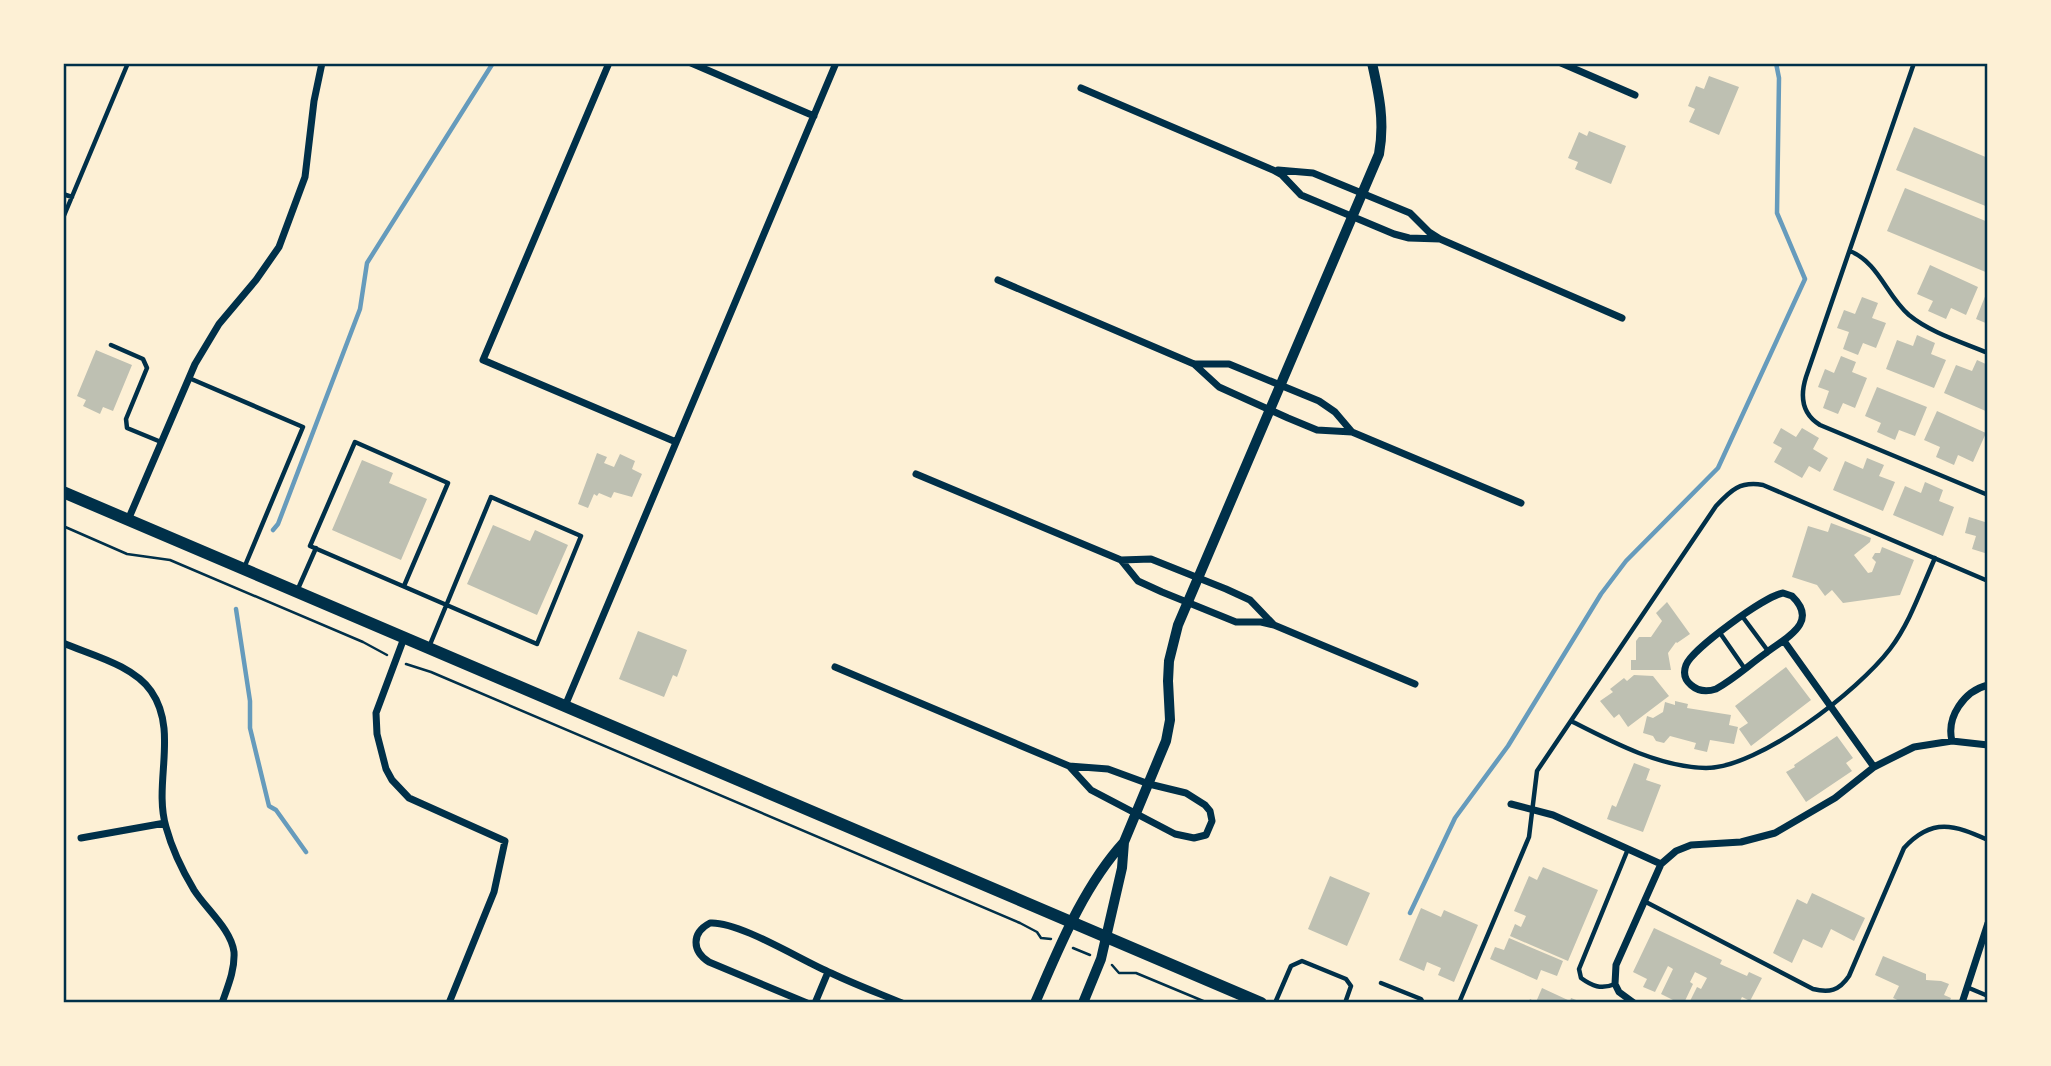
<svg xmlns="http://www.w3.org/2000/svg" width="2051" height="1066" viewBox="0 0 2051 1066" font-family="Quicksand,sans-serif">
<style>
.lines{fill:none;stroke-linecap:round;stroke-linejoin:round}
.stream{stroke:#669bbc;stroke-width:4.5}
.building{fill:#bec0b2}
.path{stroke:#003049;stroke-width:2.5}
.service{stroke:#003049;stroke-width:4.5}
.minor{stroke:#003049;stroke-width:7}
.tertiary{stroke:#003049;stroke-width:10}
.secondary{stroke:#003049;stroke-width:12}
.neatline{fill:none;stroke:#003049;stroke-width:2.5}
</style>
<rect width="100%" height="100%" fill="#fdf0d5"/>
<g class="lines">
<path class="stream" d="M273,530L278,524L360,309L367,263L493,63
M236,609L250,701V728L269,806L276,810L306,852
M1410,913L1455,818L1508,746L1601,594L1626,561L1718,468L1805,279L1777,213L1779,78L1776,63"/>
</g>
<path class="building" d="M1709,76L1739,87L1719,135L1689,122L1695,109L1688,106L1696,86L1704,89Z
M1914,127L1988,158V207L1896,170Z
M1589,131L1626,146L1611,184L1575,169L1578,162L1568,158L1579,132L1587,136Z
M1905,188L1988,222V273L1887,231Z
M1930,265L1978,287L1966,315L1951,308L1946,319L1928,311L1933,301L1917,294Z
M1988,289V324L1976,319Z
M1862,297L1878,303L1872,318L1886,323L1876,348L1863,343L1858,355L1843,349L1849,332L1837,328L1844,310L1855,314Z
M1917,335L1935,343L1931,354L1946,360L1934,388L1886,369L1897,340L1913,346Z
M96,350L132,365L113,411L103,407L100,414L83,406L86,400L77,396Z
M1841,356L1856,362L1852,372L1867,378L1855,408L1843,403L1838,414L1823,408L1829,391L1818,387L1825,369L1834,373Z
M1977,360L1988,365V412L1944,393L1956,365L1972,371Z
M1877,387L1927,407L1915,436L1899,430L1895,440L1877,432L1881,423L1865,416Z
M1937,411L1986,433L1973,462L1958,455L1954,465L1936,457L1940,447L1924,440Z
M1781,428L1796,437L1802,428L1819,438L1813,449L1828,458L1820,472L1809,466L1802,478L1774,462L1782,448L1773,443Z
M597,453L607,457L604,463L614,467L620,454L635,461L632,469L642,474L632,497L614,492L611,498L599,493L597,496L594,494L588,508L578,504Z
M1867,458L1884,465L1879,476L1895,482L1883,511L1833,490L1845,461L1863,469Z
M362,460L393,473L389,483L427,499L401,560L332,530Z
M1925,482L1943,490L1939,501L1954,507L1943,536L1893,515L1905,486L1921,493Z
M1988,513V554L1972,549L1976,536L1965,533L1969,517L1985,522Z
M1831,523L1871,538L1870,542L1854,555L1868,573L1872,572L1876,562L1872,558L1875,553H1880L1882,547L1914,560L1900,595L1843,603L1832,590L1825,596L1817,585L1792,577L1808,526L1828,532Z
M493,525L530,541L535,530L568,545L537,615L467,584Z
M1667,602L1690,634L1677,643L1676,642L1668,653L1671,670H1631V660H1636V641L1639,637H1651L1662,621L1656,613Z
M638,631L687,650L677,677L673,675L664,697L619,679Z
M1786,667L1811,700L1751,746L1739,729L1748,723L1735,706Z
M1634,675L1653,676L1669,696L1628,727L1619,714L1614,718L1600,701L1613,692L1610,689L1624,678L1627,681Z
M1675,701L1688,704L1687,708L1731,715L1729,725L1738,727L1734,744L1710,740L1707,752L1694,749L1696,743L1670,736L1664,743L1656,741L1653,736L1643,733L1647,716L1653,718L1663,712L1665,702L1675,705Z
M1837,736L1853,758L1846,763L1852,771L1806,802L1786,772L1795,767L1794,765Z
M1634,763L1650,769L1646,780L1661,785L1643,832L1607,819L1612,805L1616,807Z
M1543,867L1598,890L1568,961L1510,936L1515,924L1521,927L1526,916L1514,911L1529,876L1537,880Z
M1330,876L1370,893L1347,946L1308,929Z
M1812,893L1865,918L1854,941L1831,929L1822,948L1803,939L1792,963L1773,953L1797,899L1807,904Z
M1421,908L1441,917L1444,910L1478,925L1454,982L1438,975L1441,968L1427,962L1424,971L1399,960Z
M1654,928L1722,960L1720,964L1747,976L1749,972L1762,978L1750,1001L1742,997L1739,1003H1689L1697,987L1701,989L1707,978L1695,972L1690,982L1693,984L1684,1003H1679L1661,994L1673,969L1668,966L1655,992L1643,987L1647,979L1633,972Z
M1509,938L1563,961L1557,976L1541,970L1537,980L1490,959L1495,947L1504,950Z
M1883,956L1926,974V980L1941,981L1949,984L1944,995L1951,998L1949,1003H1904L1893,998L1899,986L1875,975Z
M1542,988L1570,1001L1571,998L1584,1003H1528L1530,999L1536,1002Z"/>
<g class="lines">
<path class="path" d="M63,526L127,554L170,560L363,642L387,655
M406,664L431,672L1020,923L1037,932L1041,938L1051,939
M1073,948L1090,955
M1112,965L1119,973H1136L1208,1003"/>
<path class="service" d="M1914,63L1806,377C1800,396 1802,414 1820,425L1988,495
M63,194L72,197
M63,218L128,63
M1850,251C1879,263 1886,295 1909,315C1931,333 1962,342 1988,353
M111,345L143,359L147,368L126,419L127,428L161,442
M189,378L303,427L244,568
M404,586L448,483L355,442L310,546L537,644L581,536L491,497L429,647
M297,591L316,548
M1742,616L1768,651
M1720,633L1745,669
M1571,721C1612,742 1659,767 1706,768C1759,768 1858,691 1890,649C1910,623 1921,589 1935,558
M1644,901L1813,989C1829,993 1839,991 1849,976L1904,848C1932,817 1955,825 1988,840
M1381,983L1421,999L1423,1003
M1615,984C1601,990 1592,986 1581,978L1579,969L1628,849
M1969,988L1988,996
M1275,1003L1291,966L1302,961L1346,979L1351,986L1345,1003
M1459,1003L1529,837L1537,771L1716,506C1731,490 1740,481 1763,485L1988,581"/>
<path class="minor" d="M609,63L483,360L676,442
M691,63L814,116
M1561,63L1635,95
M1081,88L1273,170L1282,175L1301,195L1394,234L1409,238L1440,239
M1278,170L1313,173L1410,213L1429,232L1440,239L1622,318
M998,280L1194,364L1219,387L1288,418L1317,430L1352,432L1521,503
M1195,364H1229L1319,401L1335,412L1352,432
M916,474L1121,560L1138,581L1162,592L1236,622H1261L1274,625L1415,684
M128,520L195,364L219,324L256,280L279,247L305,177L314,101L322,63
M1121,560L1151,559L1226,589L1250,600L1273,624
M1783,593L1792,596C1820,623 1785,638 1766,653C1749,665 1734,679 1716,689C1707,692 1699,692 1691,685C1685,680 1683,673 1686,665C1692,649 1765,596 1783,593Z
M404,638L376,713L377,734L386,769L392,780L409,798L505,841L494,892L449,1003
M1784,641L1874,767
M63,643C91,655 133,665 151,691C179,731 153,783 166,827C172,849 182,870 194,890C206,909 231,929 234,952C235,970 228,986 222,1003
M835,667L1069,766L1108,769L1149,784L1186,793L1205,805L1210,811L1212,821L1206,835L1194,838L1175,834L1091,790L1069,766
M565,706L836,63
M1952,741C1946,717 1964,691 1988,685
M1511,804L1553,815L1661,864
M81,838L165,823
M807,1003L709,962C692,951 691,933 710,923C739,921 802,961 831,973C854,984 878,993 902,1003
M815,1003L828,972
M1634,1003L1619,992L1615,984L1616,965L1661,864L1676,851L1691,845L1741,842L1775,833L1835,798L1874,767L1914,747L1952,741L1988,745
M1962,1003L1988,923"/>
<path class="tertiary" d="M1035,1003C1059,948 1083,887 1124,842
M1083,1003L1101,959L1122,868L1124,842L1166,741L1170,720L1168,681L1169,661L1178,625L1379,154C1385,122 1379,94 1372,63"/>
<path class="secondary" d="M63,492L1261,1003"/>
</g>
<rect width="2051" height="1066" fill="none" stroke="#fdf0d5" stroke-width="130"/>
<rect x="65" y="65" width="1921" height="936" class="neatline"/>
</svg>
